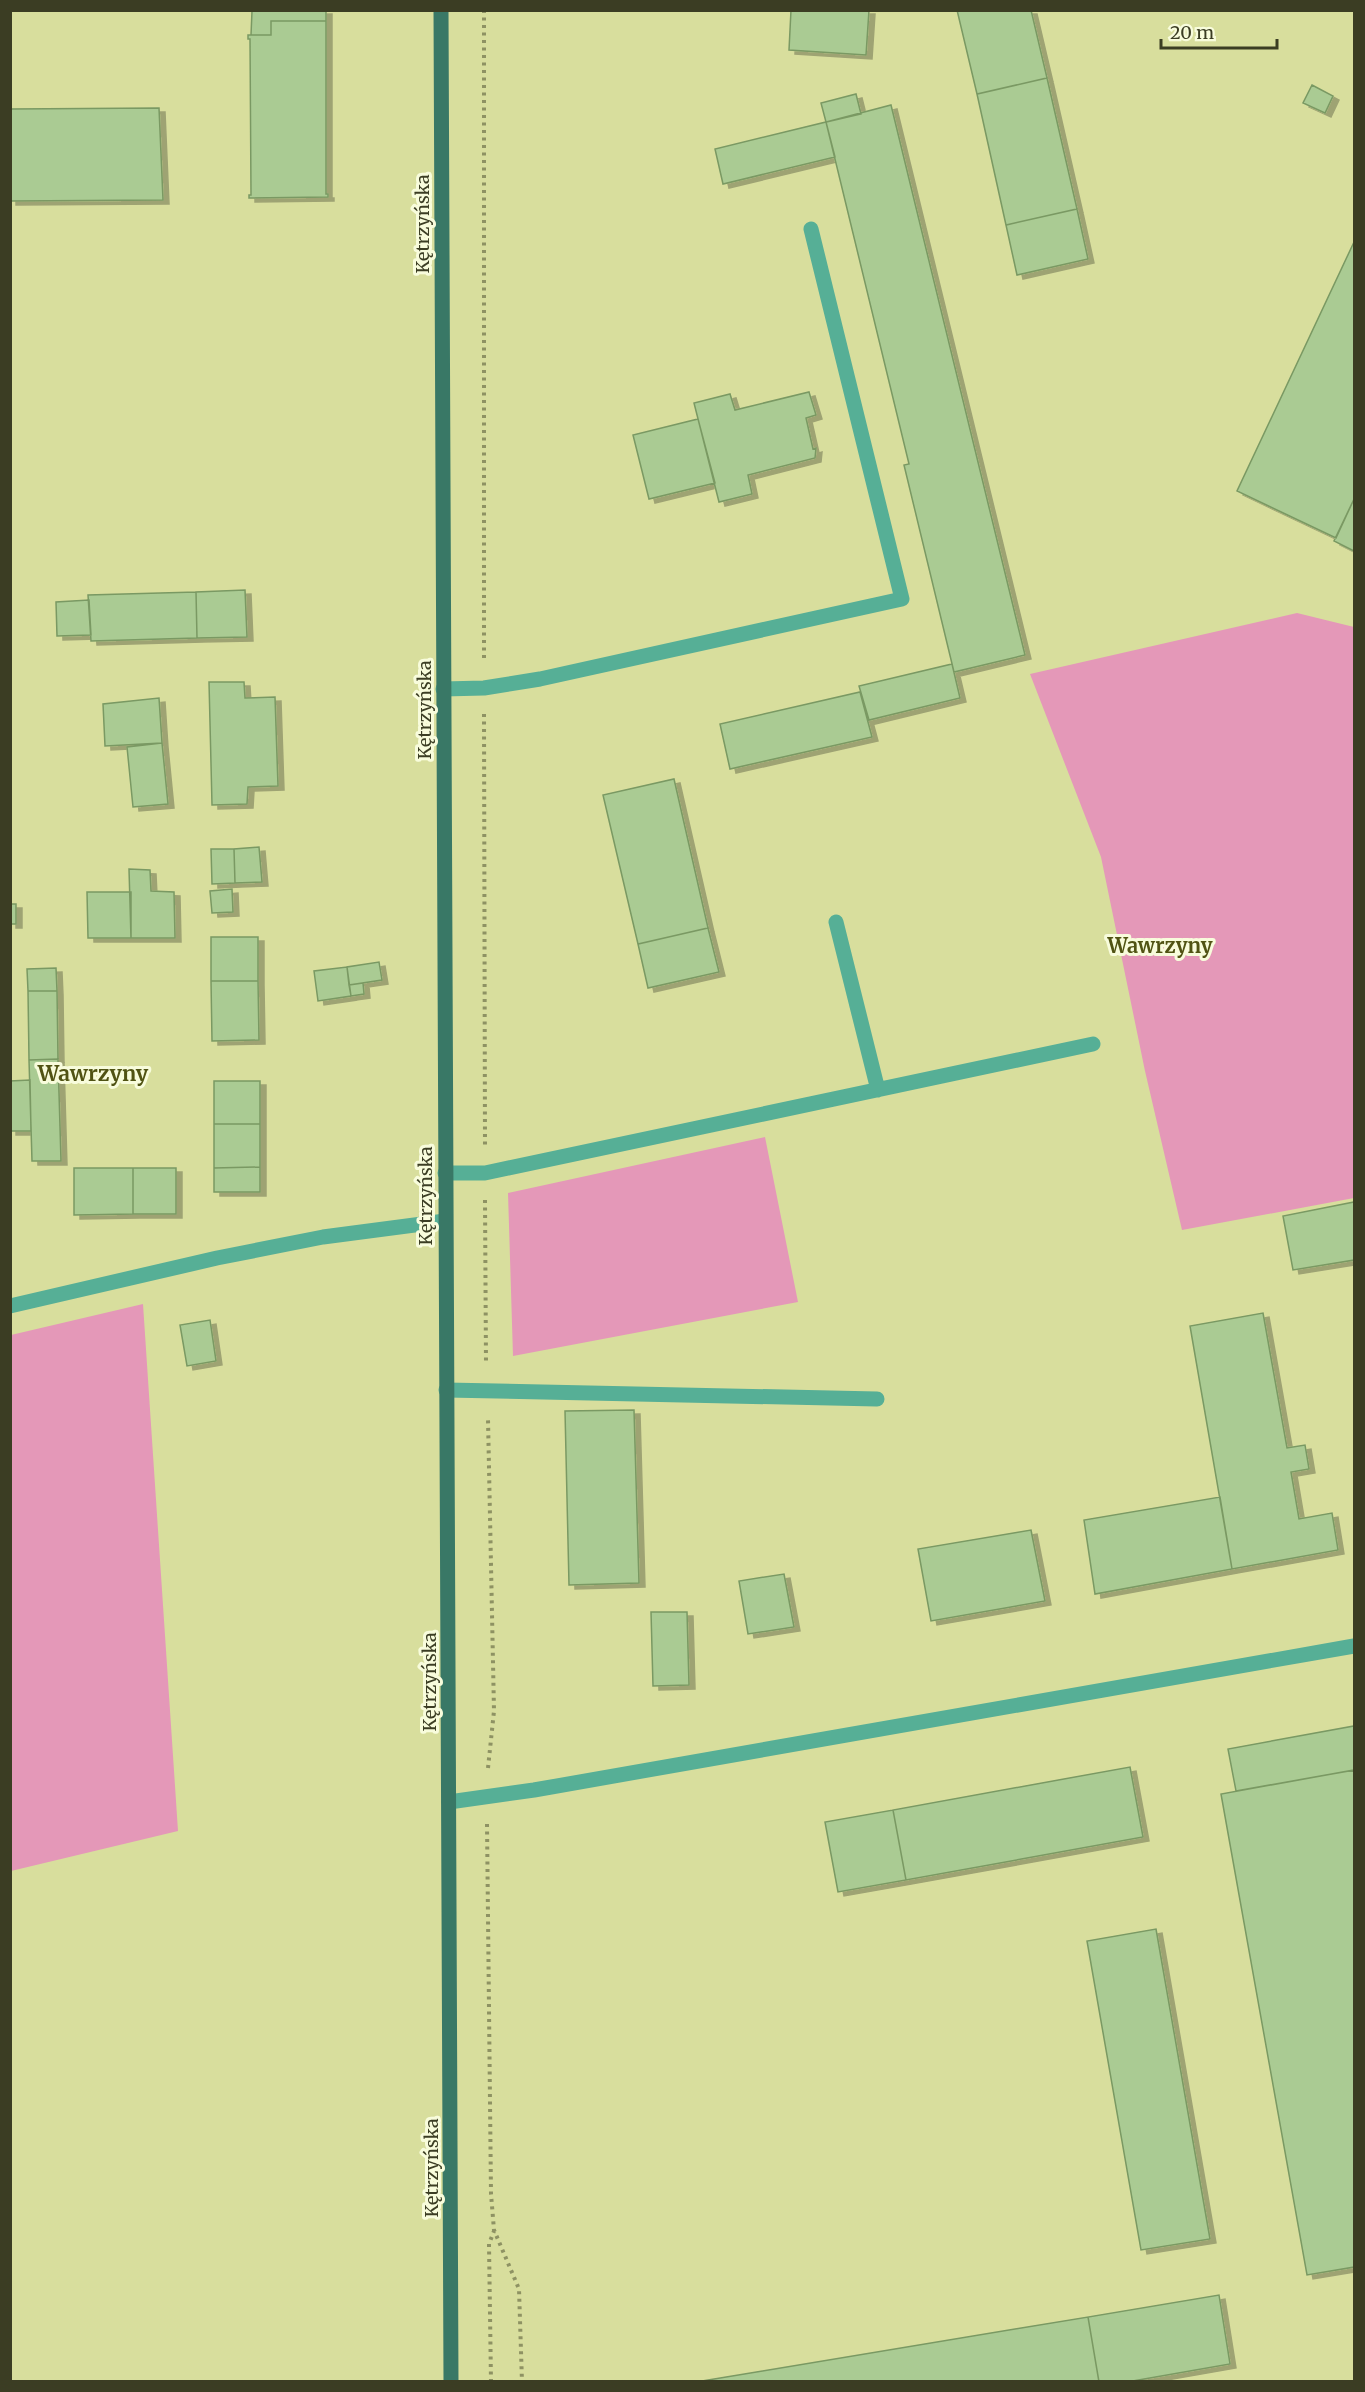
<svg xmlns="http://www.w3.org/2000/svg" width="1365" height="2392" viewBox="0 0 1365 2392" font-family="Merriweather,serif">
<style>
.green{fill:#e498b8}
.building{fill:#aacb93;stroke:#7a9963;stroke-width:1.5;filter:url(#shadow)}
.lines{fill:none;stroke-linecap:round;stroke-linejoin:round}
.path{stroke:#8e9263;stroke-width:4;stroke-dasharray:3 4.5;stroke-linecap:butt}
.minor{stroke:#56af96;stroke-width:15}
.major{stroke:#397866;stroke-width:15}
.labels{text-anchor:middle;dominant-baseline:central;stroke-width:6;stroke-linejoin:round;paint-order:stroke}
.street-label{font-size:18px;fill:#3b3d23;stroke:#f8fcdc}
.neighbourhood-label{font-size:20px;font-weight:bold;fill:#505313;stroke:#f8fcdc}
.quarter-label{font-size:21px;font-weight:bold;fill:#505313;stroke:#f8fcdc}
</style>
<defs>
<filter id="shadow"><feDropShadow dx="6" dy="4" stdDeviation="0" flood-color="#0004"/></filter>
</defs>
<rect width="100%" height="100%" fill="#d8de9d"/>
<path class="green" d="M1297,613L1354,627V1198L1182,1230L1145,1071L1101,857L1030,674Z
M765,1137L798,1302L513,1356L508,1193Z
M143,1304L178,1831L11,1871V1335Z"/>
<path class="building" d="M326,10V21H271V35H251L252,11Z
M791,10H869L866,55L789,50Z
M957,10H1031L1047,78L977,94Z
M271,21H326V194H328V197L249,198V195H251L250,39H248V35H271Z
M1047,78L1077,209L1006,225L977,94Z
M1312,85L1333,96L1325,113L1303,103Z
M856,94L861,114L826,122L821,103Z
M891,105L1025,655L954,672L904,465L909,464L826,122Z
M159,108L163,200L10,201V109Z
M826,122L835,157L723,184L715,149Z
M1077,209L1088,259L1017,275L1006,225Z
M1354,242V499L1336,538L1237,491Z
M809,392L816,415L806,418L813,449L816,448L815,458L748,475L752,494L719,502L694,403L730,394L735,410Z
M698,419L715,483L649,499L633,435Z
M1354,499V551L1334,541Z
M245,590L247,637L197,638L196,592Z
M196,592L197,638L91,641L88,595Z
M89,600L91,635L57,636L56,602Z
M952,664L960,698L869,720L859,686Z
M209,682H244L245,698L275,697L278,786L248,787L247,804L212,805Z
M860,692L872,737L730,769L720,724Z
M159,698L162,743L105,746L103,704Z
M162,743L168,804L133,807L127,747Z
M674,779L708,928L638,944L603,795Z
M259,847L262,882L235,883L234,849Z
M211,849H234L235,883L212,884Z
M129,869L150,870L151,891L174,892L175,938H131Z
M232,889L233,912L212,913L210,891Z
M87,892H131V938H88Z
M10,904H16V924H10Z
M708,928L719,972L648,988L638,944Z
M211,937H258V981H211Z
M379,962L382,980L349,985L347,967Z
M347,967L351,996L318,1001L314,971Z
M56,968L57,991H28L27,969Z
M211,981H258L259,1040L212,1041Z
M363,983L364,994L351,996L349,985Z
M28,991H57L58,1059L29,1060Z
M58,1059L61,1161H32L29,1060Z
M30,1080L31,1131H10V1081Z
M214,1081H260V1124H214Z
M214,1124H260V1167L214,1168Z
M260,1167V1192H214V1168Z
M74,1168H133V1214L74,1215Z
M133,1168H176V1214H133Z
M1354,1202V1260L1293,1270L1283,1216Z
M1263,1313L1287,1448L1305,1445L1309,1469L1291,1472L1299,1519L1332,1513L1338,1550L1232,1569L1190,1326Z
M210,1320L216,1361L187,1366L180,1325Z
M634,1410L639,1583L569,1585L565,1411Z
M1220,1497L1232,1569L1095,1594L1084,1520Z
M1031,1530L1045,1601L931,1621L918,1549Z
M784,1574L794,1627L748,1634L739,1581Z
M651,1612H687L689,1685L653,1686Z
M1354,1726V1770L1236,1791L1228,1749Z
M1130,1767L1143,1837L906,1880L893,1810Z
M1354,1770V2267L1307,2275L1221,1794Z
M893,1810L906,1880L838,1892L825,1822Z
M1156,1929L1210,2239L1141,2250L1087,1941Z
M1219,2295L1230,2364L1127,2382H1099L1088,2317Z
M1088,2317L1099,2382H696Z"/>
<g class="lines">
<path class="path" d="M484,10V662
M484,714L485,1145
M485,1200L486,1364
M488,1768L494,1711L488,1419
M487,1824L491,2194L494,2230L519,2289L522,2382
M491,2382L489,2244L494,2231"/>
<path class="minor" d="M443,689L484,688L540,679L902,599L811,229
M836,922L878,1090
M445,1173H485L1093,1044
M10,1306L217,1258L323,1237L445,1221
M446,1390L877,1399
M449,1802L534,1790L1354,1646"/>
<path class="major" d="M441,10L451,2382"/>
</g>
<g class="labels">
<g class="street-label">
<text transform="translate(422 224) rotate(-90)">Kętrzyńska</text>
<text transform="translate(424 710) rotate(-90)">Kętrzyńska</text>
<text transform="translate(425 1196) rotate(-90)">Kętrzyńska</text>
<text transform="translate(429 1682) rotate(-90)">Kętrzyńska</text>
<text transform="translate(431 2168) rotate(-90)">Kętrzyńska</text>
</g>
<g class="neighbourhood-label">
<text x="1160" y="945">Wawrzyny</text>
</g>
<g class="quarter-label">
<text x="93" y="1073">Wawrzyny</text>
</g>
</g>
<rect width="1365" height="2392" fill="none" stroke="#3b3d23" stroke-width="24"/>
<path d="M1161 39v9h116v-9" fill="none" stroke="#3b3d23" stroke-width="3"/>
<text x="1170" y="39" font-size="18" fill="#3b3d23" stroke="#f8fcdc" stroke-width="4.5" paint-order="stroke">20 m</text>
</svg>
